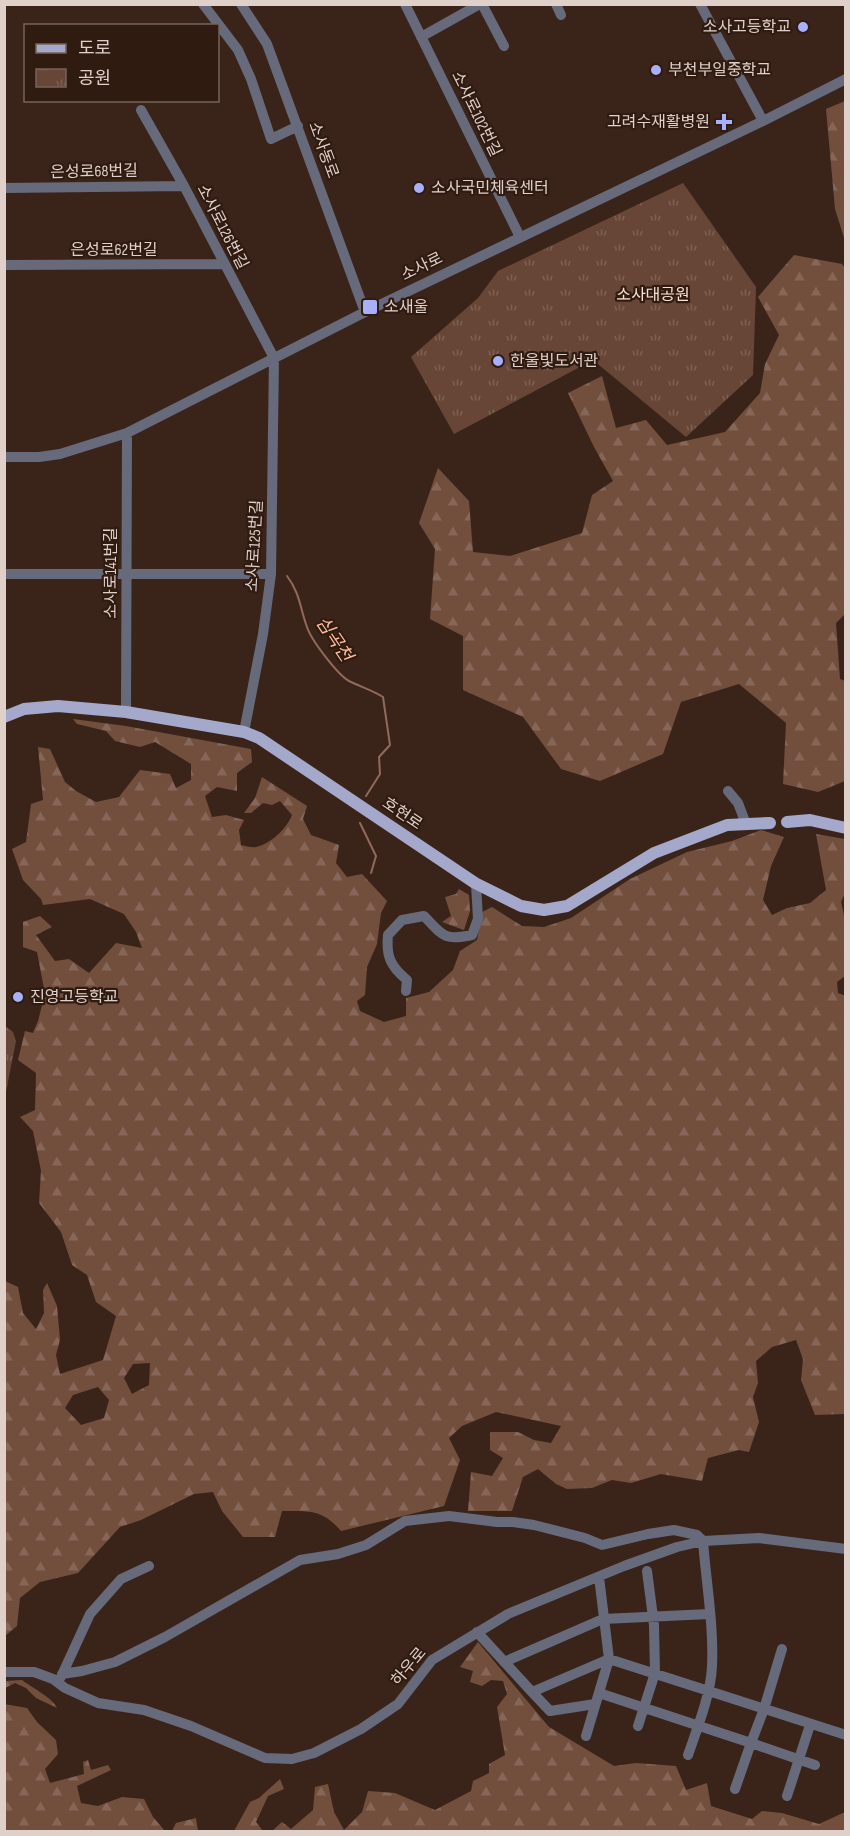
<svg xmlns="http://www.w3.org/2000/svg" width="850" height="1836" viewBox="0 0 850 1836" font-family="'Sofia Sans Condensed','Noto Sans KR',sans-serif">
<style>
.forest{fill:url(#forest-firs);fill-rule:evenodd}
.park{fill:url(#park-tufts)}
.lines{fill:none;stroke-linecap:round;stroke-linejoin:round}
.stream{stroke:#916a59;stroke-width:2}
.minor{stroke:#676a7a;stroke-width:10}
.major{stroke:#a4a8ca;stroke-width:12}
.poi-dot{fill:#a8b0fc;stroke:#301b11;stroke-width:2}
.labels{text-anchor:middle;dominant-baseline:central;stroke-width:4.5;stroke-linejoin:round;paint-order:stroke}
.poi-label{font-size:16px;fill:#dfd0c9;stroke:#301b11;text-anchor:start}
.street-label{font-size:16px;fill:#dfd0c9;stroke:#301b11}
.park-label{font-size:16px;fill:#f9ded2;stroke:#301b11}
.water-label{font-size:18px;font-style:italic;fill:#ffbd9f;stroke:#301b11}
</style>
<defs>
<pattern id="forest-firs" width="22" height="20" patternUnits="userSpaceOnUse" patternTransform="scale(1.5)"><rect width="22" height="20" fill="#724e3d"/><path d="M5 1l3.5 6h-7zM16 11l3.5 6h-7z" fill="#866658"/></pattern>
<pattern id="park-tufts" width="24" height="20" patternUnits="userSpaceOnUse" patternTransform="scale(1.5)"><rect width="24" height="20" fill="#684637"/><path d="M3 7l-1-3M5 7V3M7 7l1-3M15 17l-1-3M17 17v-4M19 17l1-3" fill="none" stroke="#7d6053"/></pattern>
</defs>
<rect width="100%" height="100%" fill="#3a241a"/>
<path class="forest" d="M845,101V241L835,209L826,109Z
M794,255L842,264L845,268L846,613L836,623L840,679L845,681V781L818,792L783,784L786,723L739,684L681,702L663,754L600,781L561,769L523,717L463,690V636L430,619L435,549L419,523L438,468L469,501L473,552L510,556L582,533L592,495L613,481L594,447L568,393L602,376L616,428L646,420L667,445L725,432L760,393L765,364L779,335L758,297Z
M73,719L126,726L251,749L252,762L237,773V791L217,787L205,796L212,817L226,815L244,820L239,830L241,845C246,846 252,848 256,847C271,844 287,828 292,815L280,801L272,805L263,803L251,813H244L255,798L262,777L307,806L303,819L311,835L339,845L336,863L347,877L362,874L387,901L381,913L377,944L367,967L365,995L357,1001L360,1011L384,1022L406,1016V998L429,992L453,970L460,951L477,940L482,912L492,907L522,926L544,927L571,918L630,879L687,852L732,841L761,830L784,837L771,866L763,900L772,915L787,908L810,903L826,890L816,834L845,839V893L841,902L845,920V976L837,982L838,993L846,996L845,1414L815,1415L801,1380L803,1359L796,1340L772,1347L756,1361L758,1383L753,1397L759,1422L749,1452L739,1450L708,1458L702,1481L661,1474L631,1483L612,1480L592,1488L567,1489L556,1484L538,1469L523,1477L512,1511H468L471,1472L492,1476L503,1458L490,1450V1432H518L534,1440L551,1443L561,1426L496,1412L462,1426L449,1438L460,1460L444,1506L341,1531C322,1509 310,1511 282,1511L275,1537H243L222,1511L213,1492L194,1494L141,1520L120,1527L78,1573L40,1582L20,1598L17,1626L5,1636V1281L18,1287L23,1313L36,1329L44,1313L43,1290L47,1283L57,1306L60,1340L56,1355L60,1374L103,1360L116,1316L96,1302L87,1275L72,1265L61,1232L39,1203L41,1171L33,1131L20,1117L35,1110L36,1073L18,1060L25,1031L33,1033L38,1021L45,994L37,952L23,947V922L40,916L52,927L36,935L55,961L69,959L89,973L116,943L142,948L136,932L124,914L90,899L43,905L41,899L23,880L12,849L26,842L31,804L43,800L38,747L50,749L65,782L76,791L96,802L119,797L140,770L170,774L176,788L191,780V764L155,742L140,747L115,741L106,731L77,724ZM150,1363L149,1385L132,1394L124,1378L133,1364ZM98,1387L109,1400L104,1418L81,1425L65,1408L73,1395Z
M459,889L469,895L470,911L464,930L442,922L451,916L445,897L456,894Z
M478,1642L549,1727L614,1766L636,1763L676,1766L686,1790L707,1783L711,1806L752,1819L762,1811L782,1813L819,1824L845,1812V1831H272L282,1822L291,1829L313,1810L315,1787L328,1784L334,1812L344,1830L362,1812L368,1791L395,1793L435,1810L471,1791L473,1781L489,1773V1764L505,1755L497,1707L507,1694L503,1681L491,1680L482,1686L470,1682L473,1671L460,1667Z
M22,1680C32,1688 52,1697 57,1708L36,1698L26,1688L15,1683L5,1688V1681Z
M4,1704L27,1708L37,1722L56,1740L58,1754L45,1769L50,1783L84,1774L83,1762L88,1760L91,1770L108,1765L111,1770L77,1786L81,1803L98,1806L122,1797L144,1799L153,1817L165,1831H5Z
M280,1779L284,1789L268,1796L256,1822L263,1831H234L250,1802L259,1798Z
M196,1818L198,1831H172L176,1823Z"/>
<path class="park" d="M683,183L756,287L753,375L686,437L593,360L454,434L411,357L478,298L498,271Z
M5,1026L13,1032L16,1041L5,1097Z"/>
<g class="lines">
<path class="stream" d="M287,576C300,593 300,608 307,627C311,640 338,675 349,681C361,687 372,690 383,697L390,745L379,757L380,774L366,796
M360,823L376,856L371,873"/>
<path class="minor" d="M203,4L238,50L251,79L271,139L298,126
M241,4L267,44L365,312
M405,4L520,237
M482,4L504,46
M556,4L561,15
M700,4L763,121
M421,37L480,4
M141,110L184,186L274,358L271,574L263,634L244,732
M4,188L184,186
M4,265L223,264
M4,457H39L60,454L127,433L365,312L763,121L846,79
M4,574H271
M126,712L127,433
M728,791L738,803L746,824
M406,991L407,980C390,966 386,956 388,935L402,920L424,916C443,936 444,941 472,935L478,919L476,884
M477,1632L532,1692L609,1659L846,1735
M504,1662L603,1619L709,1614
M4,1672H34L53,1679L65,1688L98,1703L144,1710L191,1726L265,1758L292,1759L314,1753L361,1729L398,1704L432,1660L508,1614L624,1566L677,1547L703,1541L759,1538L846,1549
M62,1674L82,1671L115,1662L165,1637L300,1560L338,1554L366,1545L405,1521L449,1516L497,1522H513L534,1525L585,1538L602,1545L648,1534L674,1530L697,1535L703,1541C706,1581 714,1627 712,1666C711,1694 697,1729 688,1755
M61,1677L90,1614L121,1579L149,1566
M532,1692L550,1711L595,1704
M599,1693L751,1743L764,1709L782,1649
M638,1726L655,1673L654,1625L647,1571
M586,1736L609,1659L599,1577
M735,1789L751,1743L815,1765
M787,1796L810,1725"/>
<path class="major" d="M4,717L24,709L58,706L126,712L244,732L259,738L475,883L521,906L544,910L567,906L654,853L727,825L770,823
M787,822L810,820L846,828"/>
</g>
<g class="poi-dot">
<circle cx="803" cy="27" r="6"/>
<circle cx="656" cy="70" r="6"/>
<path d="M721 113h6v6h6v6h-6v6h-6v-6h-6v-6h6z"/>
<circle cx="419" cy="188" r="6"/>
<rect x="362" y="299" width="16" height="16" rx="3"/>
<circle cx="498" cy="361" r="6"/>
<circle cx="18" cy="997" r="6"/>
</g>
<g class="labels">
<g class="poi-label">
<text x="791" y="27" text-anchor="end">소사고등학교</text>
<text x="668" y="70">부천부일중학교</text>
<text x="710" y="122" text-anchor="end">고려수재활병원</text>
<text x="431" y="188">소사국민체육센터</text>
<text x="384" y="307">소새울</text>
<text x="510" y="361">한울빛도서관</text>
<text x="30" y="997">진영고등학교</text>
</g>
<g class="street-label">
<text transform="translate(476 114) rotate(64)">소사로102번길</text>
<text transform="translate(323 150) rotate(70)">소사동로</text>
<text transform="translate(94 172) rotate(-1)">은성로68번길</text>
<text transform="translate(222 227) rotate(63)">소사로126번길</text>
<text x="114" y="250">은성로62번길</text>
<text transform="translate(422 267) rotate(-26)">소사로</text>
<text transform="translate(255 546) rotate(-87)">소사로125번길</text>
<text transform="translate(111 573) rotate(-90)">소사로141번길</text>
<text transform="translate(402 814) rotate(34)">호현로</text>
<text transform="translate(409 1667) rotate(-50)">하우로</text>
</g>
<g class="park-label">
<text x="653" y="295">소사대공원</text>
</g>
<g class="water-label">
<text transform="translate(334 639) rotate(56)">심곡천</text>
</g>
</g>
<rect width="850" height="1836" fill="none" stroke="#dfd0c9" stroke-width="12"/>
<rect x="24" y="24" width="195" height="78" fill="#301b11" stroke="#76635b" stroke-width="1.5"/>
<rect x="36" y="44" width="30" height="9" fill="#a4a8ca" stroke="#76635b" stroke-width="1.5"/>
<text x="78" y="54" font-size="18" fill="#dfd0c9">도로</text>
<rect x="36" y="69" width="30" height="18" fill="url(#park-tufts)" stroke="#76635b" stroke-width="1.5"/>
<text x="78" y="84" font-size="18" fill="#dfd0c9">공원</text>
</svg>
